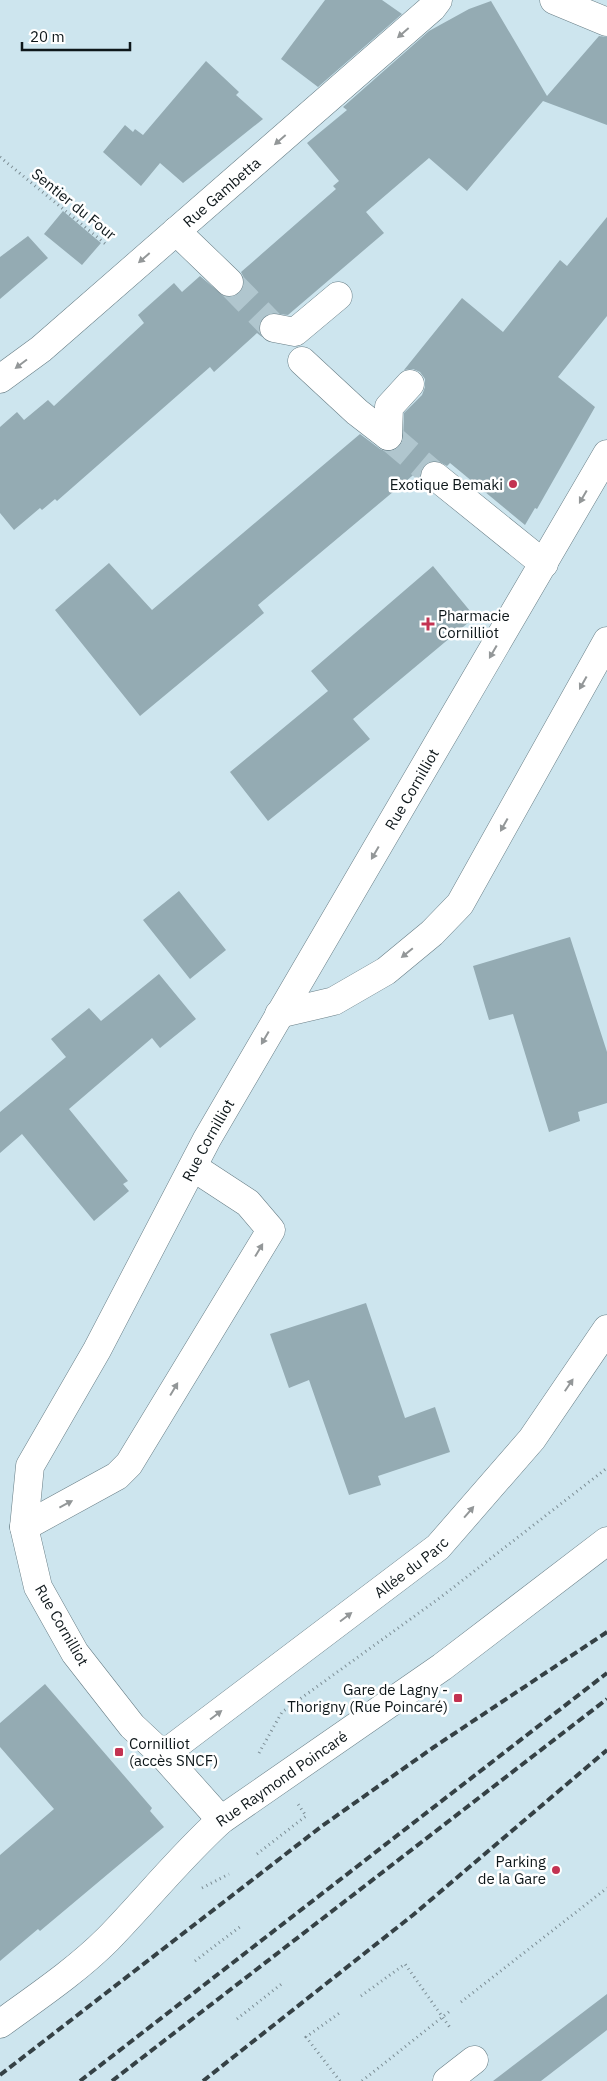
<svg xmlns="http://www.w3.org/2000/svg" width="607" height="2081" viewBox="0 0 607 2081" font-family="'IBM Plex Sans',sans-serif">
  <rect width="100%" height="100%" fill="#cde5ee"/>
  <!-- building -->
  <path fill="#94abb3" d="M325,0H382L402,14L318,87L281,59Z
    M491,1L547,96L599,36L607,37V125L543,101L467,191L429,158L366,212L384,233L288,315L269,313L263,317L259,326L262,337L257,333L214,372L210,367L57,501L55,499L42,510L40,508L14,530L0,513V427L17,412L24,420L48,400L54,406L144,323L138,315L174,283L182,292L200,276L225,297H233L240,293L244,285V278L241,272L336,189L333,186L339,181L307,143L347,110L343,107L429,31L469,9Z
    M206,61L239,92L236,95L263,119L183,183L160,163L141,186L103,152L125,125L133,132L135,129L143,135Z
    M63,211L101,243L82,265L44,234Z
    M607,217V316L558,377L595,407L537,509L535,508L525,525L450,463L447,466L438,461L429,462L423,467L420,474L418,471L258,605L264,613L140,716L55,610L109,563L152,610L360,434L380,449L388,452L396,450L403,439L404,413L422,395L425,387V379L420,372L413,369L404,370L462,298L503,332L560,260L567,266Z
    M28,236L48,258L0,299V257Z
    M433,566L475,617L353,719L370,739L268,821L230,772L328,691L311,671Z
    M179,891L226,950L190,979L143,920Z
    M570,937L607,1052V1103L578,1112L580,1121L549,1132L513,1014L489,1020L473,966Z
    M159,974L196,1019L160,1048L152,1038L69,1109L128,1181L123,1184L129,1191L94,1221L22,1134L0,1153V1112L66,1057L51,1039L89,1008L101,1021Z
    M366,1303L405,1418L435,1407L450,1452L378,1476L381,1485L349,1495L309,1380L289,1388L270,1334Z
    M45,1684L152,1808L150,1811L164,1827L40,1931L38,1929L0,1961V1855L54,1809L0,1747V1723Z
    M607,1994V2030L541,2081H493Z"/>
  <g fill="none" stroke-linecap="round" stroke-linejoin="round">
    <!-- minor-tunnel -->
    <path stroke="#b0c6ce" stroke-width="28" stroke-dasharray="28 14" stroke-linecap="butt" d="M229,282L274,328
      M388,436L435,476"/>
    <!-- minor casing -->
    <g stroke="#687e86" stroke-width="29">
      <g id="minor">
        <path d="M554,0L607,22"/>
        <path d="M176,231L229,282"/>
        <path d="M274,328L295,332L338,296"/>
        <path d="M302,361L357,412L388,436"/>
        <path id="s1" d="M0,379L41,349L432,8L438,0"/>
        <path d="M388,436L389,407L410,384"/>
        <path d="M435,476L544,564"/>
        <path d="M279,1014L334,1001L386,971L432,933L460,904L607,641"/>
        <path d="M24,1527L117,1476L129,1464L271,1230L248,1203L193,1167"/>
        <path id="s2" d="M163,1755L438,1547L532,1439L607,1329"/>
        <path id="s3" d="M221,1820L163,1755L132,1726L75,1653L38,1587L24,1527L30,1466L97,1350L207,1139L607,454"/>
        <path id="s4" d="M0,2024C37,1997 76,1971 108,1939C146,1900 180,1857 221,1820L442,1667L607,1541"/>
        <path d="M447,2081L474,2060"/>
      </g>
    </g>
    <!-- path -->
    <path stroke="#7c8d94" stroke-width="3" stroke-dasharray="1 4" stroke-linecap="butt" d="M0,157L108,246
      M259,1753L282,1712L441,1597L607,1468
      M257,1854L306,1816L298,1804
      M202,1888L229,1874
      M195,1961L241,1926
      M361,1996L405,1964L451,2029
      M461,2002L607,1888
      M237,2019L284,1982
      M340,2081L306,2037L341,2012
      M362,2081L450,2011"/>
    <!-- minor -->
    <use href="#minor" stroke="#fff" stroke-width="28"/>
    <!-- rail -->
    <path stroke="#354145" stroke-width="4" stroke-dasharray="8 4" stroke-linecap="butt" d="M0,2075L322,1826L434,1747L607,1632
      M80,2081L607,1673
      M112,2081L607,1699
      M203,2081L413,1915L607,1750"/>
  </g>
  <!-- one-way arrows -->
  <defs><path id="oneway-solid" d="M-6-.8H1V-3.2L6.5 0L1 3.2V.8H-6Z" transform="scale(1.25)"/></defs>
  <g fill="#939798">
    <use href="#oneway-solid" transform="translate(403 33) rotate(139)"/>
    <use href="#oneway-solid" transform="translate(280 140) rotate(139)"/>
    <use href="#oneway-solid" transform="translate(144 258) rotate(139)"/>
    <use href="#oneway-solid" transform="translate(21 364) rotate(143)"/>
    <use href="#oneway-solid" transform="translate(583 497) rotate(120)"/>
    <use href="#oneway-solid" transform="translate(493 652) rotate(120)"/>
    <use href="#oneway-solid" transform="translate(583 683) rotate(119)"/>
    <use href="#oneway-solid" transform="translate(504 825) rotate(119)"/>
    <use href="#oneway-solid" transform="translate(375 853) rotate(120)"/>
    <use href="#oneway-solid" transform="translate(407 953) rotate(141)"/>
    <use href="#oneway-solid" transform="translate(265 1038) rotate(120)"/>
    <use href="#oneway-solid" transform="translate(259 1250) rotate(-59)"/>
    <use href="#oneway-solid" transform="translate(569 1385) rotate(-56)"/>
    <use href="#oneway-solid" transform="translate(174 1389) rotate(-59)"/>
    <use href="#oneway-solid" transform="translate(66 1504) rotate(-28)"/>
    <use href="#oneway-solid" transform="translate(469 1512) rotate(-49)"/>
    <use href="#oneway-solid" transform="translate(346 1617) rotate(-37)"/>
    <use href="#oneway-solid" transform="translate(216 1715) rotate(-37)"/>
  </g>
  <!-- markers -->
  <g fill="#c33352" stroke="#fff" stroke-width="2">
    <circle cx="513" cy="484" r="5"/>
    <path d="M425.5 616.5h5v5h5v5h-5v5h-5v-5h-5v-5h5z"/>
    <rect x="453" y="1693" width="10" height="10" rx="2.5"/>
    <rect x="114" y="1747" width="10" height="10" rx="2.5"/>
    <circle cx="556" cy="1870" r="5"/>
  </g>
  <g text-anchor="middle" dominant-baseline="central" stroke-width="5" stroke-linejoin="round" paint-order="stroke">
    <!-- street labels -->
    <g font-size="15" fill="#0e171a" stroke="#fff">
      <text stroke="none"><textPath href="#s1" startOffset="290">Rue Gambetta</textPath></text>
      <text transform="translate(74 204) rotate(39)">Sentier du Four</text>
      <text stroke="none"><textPath href="#s3" startOffset="1198">Rue Cornilliot</textPath></text>
      <text stroke="none"><textPath href="#s3" startOffset="792">Rue Cornilliot</textPath></text>
      <text stroke="none"><textPath href="#s2" startOffset="311">Allée du Parc</textPath></text>
      <text transform="translate(62 1625) rotate(60)">Rue Cornilliot</text>
      <text stroke="none"><textPath href="#s4" startOffset="375">Rue Raymond Poincaré</textPath></text>
    </g>
    <!-- poi labels -->
    <g font-size="15" fill="#0e171a" stroke="#fff" text-anchor="end">
      <text x="503" y="484">Exotique Bemaki</text>
      <text x="438" y="615" text-anchor="start">Pharmacie<tspan x="438" dy="17">Cornilliot</tspan></text>
      <text x="448" y="1689">Gare de Lagny -<tspan x="448" dy="17">Thorigny (Rue Poincaré)</tspan></text>
      <text x="129" y="1743" text-anchor="start">Cornilliot<tspan x="129" dy="17">(accès SNCF)</tspan></text>
      <text x="546" y="1861">Parking<tspan x="546" dy="17">de la Gare</tspan></text>
    </g>
  </g>
  <!-- scale -->
  <path d="M22 42v8h108v-8" fill="none" stroke="#0e171a" stroke-width="2.5"/>
  <text x="30" y="42" font-size="15" fill="#0e171a" stroke="#ffffff" stroke-width="4" paint-order="stroke">20 m</text>
</svg>
